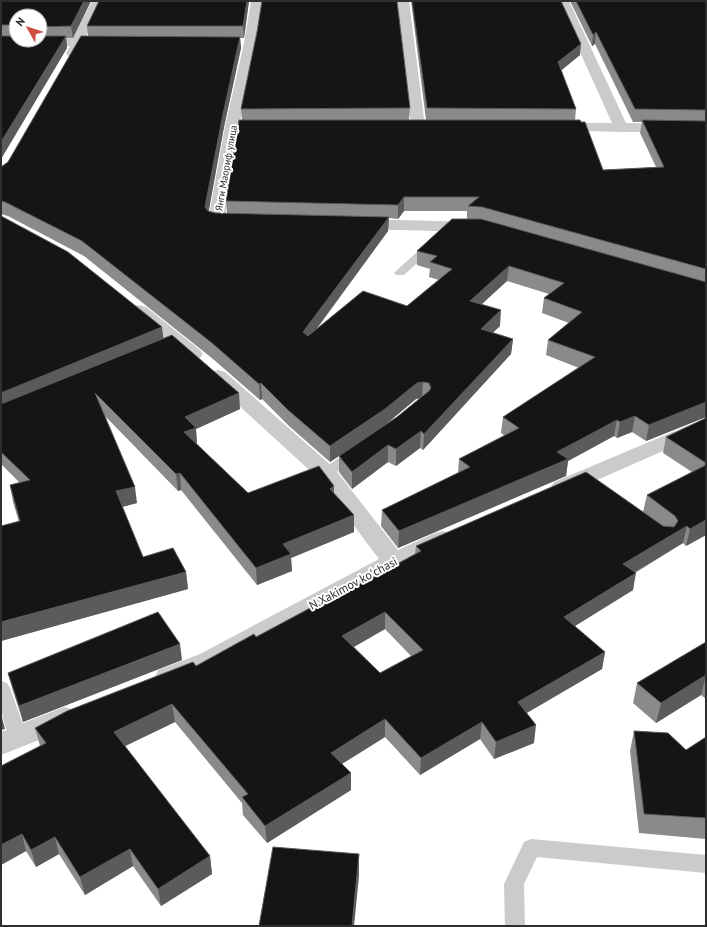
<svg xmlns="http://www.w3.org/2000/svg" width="707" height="927" viewBox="0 0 707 927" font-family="'PT Sans',sans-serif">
  <rect width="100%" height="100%" fill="#fff"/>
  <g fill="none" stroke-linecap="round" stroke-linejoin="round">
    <!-- lane -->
    <path fill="#cbcbcb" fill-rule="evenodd" d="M431,242L435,243L436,245L435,247L404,275H396L394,273L396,271L427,243Z
      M354,450L359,451L361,454L359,457L331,476L326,477L321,476L319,473L321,470L349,451Z
      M1,681L7,683L10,688L27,736L24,741L18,743L12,741C0,720 1,705 1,681Z
      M531,839L706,855V873L537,857L524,884L525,926H505L504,884L524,842Z"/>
    <!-- street -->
    <path fill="#cbcbcb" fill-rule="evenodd" d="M92,1H104L85,38L111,39L113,42L111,45L82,46L76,56H68L66,53L70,46H1V38H16V40L73,38Z
      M251,1H263L256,43L239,127L225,216L245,219L247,222L245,225C234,228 221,227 210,224L208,221L225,127L244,43Z
      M397,1H409L425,126L423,129L418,130L413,129L411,126Z
      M557,1H569L626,123L706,124V132H621L552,130L550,127L552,124L557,123H612Z
      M359,219L475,222L481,224L483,227L481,230L475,232L359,229L353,227L351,224L353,221Z
      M139,305L146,307L200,350L203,354L200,358L193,360L186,358L132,315L130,311L132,307Z
      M218,370L225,372L334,468L398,550L435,533L443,531L451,533L455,539L451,545L403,567L218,668L168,687L158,684L155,677L158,670L200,654L379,559L318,478L211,380L208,376L211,372Z
      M706,418V432L570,492L562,494L554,492L551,487L554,482Z
      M64,707L74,710L78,718L74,726L1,755V732Z"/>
  </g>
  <!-- wall -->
  <path fill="#8a8a8a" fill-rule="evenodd" d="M1,1H91L73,38H66L67,48L1,159ZM16,16H40V40H16Z
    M249,1L244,38H240L241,48L224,127L208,211L215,213L227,214L226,201L242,120L241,109L410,108L409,120H426L411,1H561L580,55L561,70L576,109L575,120L603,170L656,167L640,133L642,122H633L595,44L592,46L570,1H706V417L646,441L632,432L617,438L614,436L568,461L566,476L398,548L381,526L382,510L458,473L459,459L505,436L501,433L503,417L579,368L546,355L548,340L569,323L542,313L544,298L549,294L507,281L481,304L500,326L492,333L513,339L511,354L423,450L420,448L396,466L388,462L352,489L339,472V456L330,462L289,426L262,399L260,400L213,359L84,256L8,216L1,214V167L8,162L88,36L87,26ZM404,211H467V219L417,251V265L430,269L429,277L439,280L407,306L316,330L388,231L389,218L398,219ZM421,398L397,417L349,449L385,425L416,399Z
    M1,216L164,338L240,409L196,429L197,444L248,493L334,494L354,532L291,558L292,571L257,585L181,490L178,491L105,416L137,503L122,507L143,557L186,572L188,589L1,641V526L19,522L13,502L10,485L20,483L1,464Z
    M706,418V535L686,546L683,543L635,573L633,590L575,626L605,652L602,669L527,713L534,743L494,759L480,739L420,775L385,737L342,764L351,790L267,843L243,815L242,803L175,722L125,746L210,856L212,874L161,906L133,866L85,895L59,854L36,867L26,851L1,865V766L40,746L35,728L196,666L314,609L415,554L416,546L656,522L643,512L647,495L692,472L663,453L666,437ZM385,629L411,656L380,673L354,647Z
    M706,642V699L701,695L656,723L633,703L637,683Z
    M182,660L23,722L12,688L8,673Z
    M634,731L686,750L706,737V839L639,833L630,751Z"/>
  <!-- shaded-wall -->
  <path fill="#5b5b5b" d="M84,1H91L73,38L71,26Z
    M247,1H249L244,38L243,26Z
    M596,32L595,44L592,46L593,35Z
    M66,36L67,48L1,159V142Z
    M240,37L241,48L224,127L207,221L205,207L223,114Z
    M581,44L580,55L557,74L558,62Z
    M404,197V211L398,219V205Z
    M389,217L388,231L303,347V332Z
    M509,266L507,281L469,316L470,301Z
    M501,310L500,326L480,345L481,329Z
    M162,327L164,343L1,410V393Z
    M513,339L511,354L423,450L424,434Z
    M423,382L422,398L416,399L385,425L330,462V446L417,383Z
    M261,383L262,399L260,400L259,384Z
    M239,393L240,409L196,429L197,444L184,432L185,417Z
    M706,402V417L646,441L649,425Z
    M635,416L632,432L617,438L620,422Z
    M617,420L614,436L568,461L566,476L398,548L399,531Z
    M421,431L420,448L396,466V449Z
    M388,445V462L352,489V472Z
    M180,473L181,490L178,491L176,474Z
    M334,486V502L330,489Z
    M135,487L137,503L118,508L116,491Z
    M354,515V532L291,558L292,571L257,585L256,568L283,544Z
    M706,520V535L686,546L690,529Z
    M687,526L683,543L620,581L623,564Z
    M186,572L188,589L1,641V622Z
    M636,573L633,590L562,634L564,617Z
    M385,612V629L343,653L342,636Z
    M180,644L182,660L23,722L19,706Z
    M605,652L602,669L516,719L518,702Z
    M706,675L701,695L656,723L661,703Z
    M172,704L175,722L117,750L114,732Z
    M1,714L5,729L1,730Z
    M385,719V737L332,770L331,753Z
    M482,722L480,739L420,775L421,758Z
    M536,725L534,743L494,759L496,742Z
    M351,773V790L267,843L265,826Z
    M22,834L26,851L1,865V845Z
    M55,837L59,854L36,867L31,850Z
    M130,849L133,866L85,895L80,877Z
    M359,854V876L354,926H352Z
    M210,856L212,874L161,906L158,889Z"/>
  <!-- building -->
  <path fill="#151515" stroke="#5b5b5b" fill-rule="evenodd" d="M1,1H84L71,26L40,27V16H16V27L14,25H1Z
    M99,1H247L243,26H87Z
    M262,1H397L410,108L241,109L257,32Z
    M412,1H561L581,44L558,62L576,109L427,108Z
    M576,1H706V110L635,109L596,32L593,35Z
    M1,36H16V40H40V36H66L1,142Z
    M81,36L240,37L223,114L205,207L208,211L215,213L389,217L303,332L308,336L363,291L407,306L452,269L430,262L437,256L417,251L452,219H481L706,282V402L649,425L635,416L620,422L617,420L557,452L568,459L399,531L382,510L470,467L459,459L519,428L503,417L595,357L548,340L582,312L544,298L564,283L509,266L470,301L501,310L481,329L513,339L424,434L421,431L396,449L388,445L352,472L339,456L397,417L429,391L431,388L429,383L423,382L417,383L385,409L330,446L288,410L261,383L259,384L212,343L82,241L5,202L1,201V167L8,162Z
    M239,120H580L581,122H585L603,170L664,167L642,120L706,121V269L482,207L468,206L479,197H404L398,205L226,201Z
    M1,216L68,252L162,327L1,393Z
    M172,335L239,393L185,417L196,428L184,432L248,493L319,466L334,486L330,489L354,515L283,544L291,554L256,568L180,473L176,474L95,393L135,487L116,491L143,557L173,548L186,572L1,622V526L20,521L10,485L30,480L1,452V404Z
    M706,418V463L666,437Z
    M706,465V520L690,529L687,526L623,564L636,573L564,617L605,652L518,702L536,725L496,742L482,722L421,758L385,719L331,753L351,773L265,826L242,797L248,794L172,704L114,732L210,856L158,889L130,849L80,877L55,837L31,850L22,834L1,845V766L46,743L35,728L67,711L193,662L196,666L254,634L256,637L312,607L314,609L421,551L416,546L586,472L663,526L674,527L678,521L675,516L647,495ZM385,612L423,650L380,673L342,636Z
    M158,612L180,644L19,706L8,673Z
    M706,642V675L661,703L637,683Z
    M634,731L668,733L686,750L706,737V818L644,814Z
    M273,847L359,854L352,926H259Z"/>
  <g text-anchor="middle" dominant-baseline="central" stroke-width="4" stroke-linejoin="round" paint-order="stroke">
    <!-- far-street labels -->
    <g font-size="10" fill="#2e2e2e" stroke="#fff">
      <text transform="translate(226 168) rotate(-80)">Янги Маориф улица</text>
    </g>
    <!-- street labels -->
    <g font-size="12" fill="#2e2e2e" stroke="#fff">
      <text transform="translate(353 583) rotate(-28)">N.Xakimov koʻchasi</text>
    </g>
  </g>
  <!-- border -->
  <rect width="707" height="927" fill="none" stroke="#2e2e2e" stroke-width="4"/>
  <!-- north arrow -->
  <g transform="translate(28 28) rotate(309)"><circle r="19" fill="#ffffff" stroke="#ababab"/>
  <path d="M0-3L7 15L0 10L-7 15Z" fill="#cf4f45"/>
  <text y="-6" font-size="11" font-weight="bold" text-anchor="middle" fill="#2e2e2e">N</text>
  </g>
</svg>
